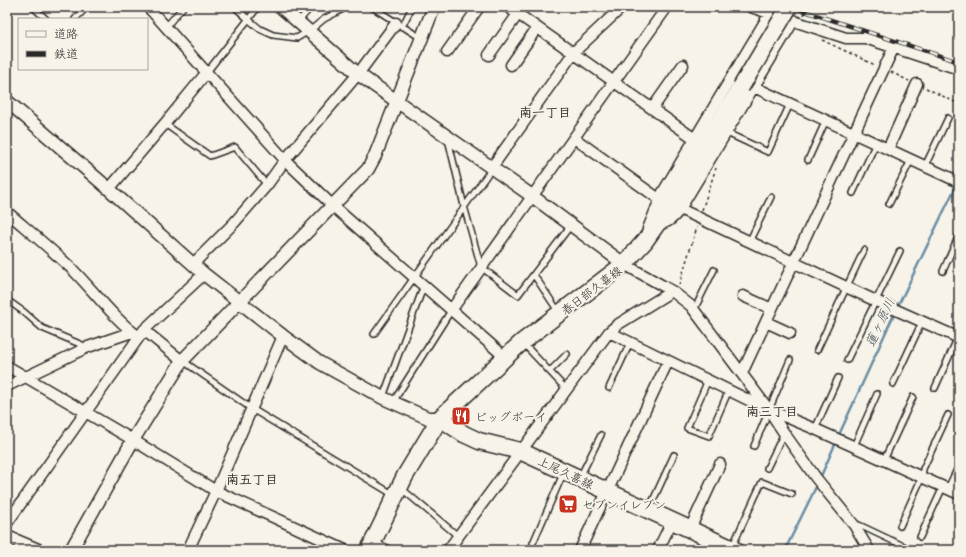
<svg xmlns="http://www.w3.org/2000/svg" width="966" height="557" viewBox="0 0 966 557" font-family="'Playpen Sans','Klee One',sans-serif">
  <rect width="100%" height="100%" fill="#f7f3e8"/>
  <filter id="ink" filterUnits="userSpaceOnUse"><feTurbulence type="fractalNoise" baseFrequency=".025" numOctaves="2"/><feDisplacementMap in="SourceGraphic" scale="8" xChannelSelector="R" yChannelSelector="G"/><feConvolveMatrix kernelMatrix="1 2 1 2 8 2 1 2 1" color-interpolation-filters="sRGB"/></filter>
  <g filter="url(#ink)">
    <g fill="none" stroke-linecap="round" stroke-linejoin="round">
      <!-- stream -->
      <path stroke="#6b8da4" stroke-width="2.5" d="M897,308L957,184
        M838,437L895,312
        M821,476L836,442
        M785,550L816,487"/>
      <!-- service casing -->
      <g stroke="#2b2b2b" stroke-width="8">
        <path id="service" d="M33,7L46,19
          M235,7L248,19L260,29L273,35L297,38L312,29L324,19L347,7
          M372,7L421,38
          M75,19L87,7
          M298,22L311,7
          M402,27L412,7
          M165,28L183,7
          M207,72L258,7
          M165,124L210,156L235,147L267,185
          M727,133L768,152L790,104
          M448,139L464,206L481,267L518,295L571,225
          M808,160L826,120
          M925,166L948,118
          M853,193L876,143
          M889,204L911,160
          M749,242L771,197
          M943,271L959,235
          M534,275L558,311
          M7,300L24,312L42,328L87,347
          M694,310L714,270
          M374,334L492,168
          M955,336L959,326
          M523,343L566,389
          M817,350L864,250
          M847,360L900,251
          M183,361L252,409L394,495
          M550,371L567,354
          M708,380L687,428L709,436L729,390
          M893,384L922,322
          M609,388L630,343
          M935,388L958,337
          M383,397L424,285
          M393,402L452,309
          M815,429L838,378
          M754,446L790,360
          M854,446L877,394
          M884,460L913,397
          M767,468L784,433
          M580,477L601,435
          M402,489L458,536
          M650,507L674,455
          M859,525L912,550
          M900,526L922,477L923,469L948,415
          M920,537L943,487
          M533,543L563,474
          M732,547L762,482L792,494"/>
      </g>
      <!-- minor casing -->
      <g stroke="#2b2b2b" stroke-width="13">
        <path id="minor" d="M148,7L285,160L333,206L505,357
          M508,7L695,139
          M751,7L846,38H865L959,69
          M447,52L479,7
          M489,55L518,14
          M511,65L537,28
          M754,87L959,182
          M652,109L683,65
          M574,138L659,199
          M888,149L917,84
          M492,167L574,52L622,7
          M109,189L167,121L207,72
          M680,209L876,301L959,338
          M7,212C29,231 51,249 72,269C94,291 113,318 139,337
          M657,224C668,224 674,217 680,209L794,20
          M648,229L663,192L770,13
          M193,264L234,223L267,185L285,160L358,74L396,23
          M624,264L672,291L691,306L769,410L784,433L816,478L854,525L869,550
          M743,296L772,309
          M452,309L667,7
          M766,322L790,333
          M144,330L182,361
          M609,332L769,410L815,429L959,494
          M7,366L133,440L216,491L345,550
          M742,373L894,47
          M7,386L88,347L132,332
          M950,490L959,471
          M7,523L144,330L204,274
          M690,529L720,464
          M372,544L386,550
          M188,550L216,491L283,336
          M448,550L609,332L617,325L672,291
          M580,550L668,361
          M658,550L672,521"/>
      </g>
      <!-- tertiary casing -->
      <g stroke="#2b2b2b" stroke-width="15">
        <path id="tertiary" d="M281,7L358,74L532,196L624,264
          M7,101L109,189L204,274L283,336L320,363L383,398L428,418H440
          M7,537L38,550
          M71,550L133,440L182,361L368,169L375,156L434,7"/>
      </g>
      <!-- primary casing -->
      <g stroke="#2b2b2b" stroke-width="19">
        <path id="primary" d="M440,418L464,434L479,441L520,451L735,550
          M369,550L405,476L440,418L522,342L624,264L645,241L657,224L741,87"/>
      </g>
      <!-- path -->
      <path stroke="#2b2b2b" stroke-width="1.5" stroke-dasharray="3 3" stroke-linecap="butt" d="M804,15L808,7
        M822,40L875,65
        M891,72L909,81
        M926,88L959,104
        M702,210L716,168
        M679,285L697,227"/>
      <!-- service -->
      <use href="#service" stroke="#f7f3e8" stroke-width="5"/>
      <!-- minor -->
      <use href="#minor" stroke="#f7f3e8" stroke-width="10"/>
      <!-- tertiary -->
      <use href="#tertiary" stroke="#f7f3e8" stroke-width="12"/>
      <!-- primary -->
      <use href="#primary" stroke="#f7f3e8" stroke-width="16"/>
      <!-- rail casing -->
      <g stroke="#2b2b2b" stroke-width="4">
        <path id="rail" d="M792,7L959,62
          M915,7L959,9"/>
      </g>
      <!-- rail -->
      <use href="#rail" stroke="#f7f3e8" stroke-width="2.5" stroke-dasharray="8" stroke-linecap="butt"/>
      <!-- primary-bridge casing -->
      <g stroke="#2b2b2b" stroke-width="19" stroke-linecap="butt">
        <path id="primary-bridge" d="M741,87L789,7"/>
      </g>
      <!-- primary-bridge -->
      <use href="#primary-bridge" stroke="#f7f3e8" stroke-width="16"/>
    </g>
  </g>
  <!-- icons -->
  <defs>
    <g id="restaurant-square" transform="scale(1)"><rect x="-9" y="-9" width="18" height="18" rx="4" fill="#c8321e" stroke="#f7f3e8"/><path d="M-5-6h1v4h1v-4h1v4h1v-4h1v5L-1.5 .5V6h-2V.5L-5-1ZM5-6V6H3V1.5H1.5Q1.5-4 5-6Z" fill="#fff"/></g>
    <g id="supermarket-square" transform="scale(1)"><rect x="-9" y="-9" width="18" height="18" rx="4" fill="#c8321e" stroke="#f7f3e8"/><path d="M-6-5.5h2.5l.6 2H6L4.5 2H-2.5L-4.4-4H-6ZM-1.5 3.2a1.3 1.3 0 1 0 .1 0ZM3 3.2a1.3 1.3 0 1 0 .1 0Z" fill="#fff"/></g>
  </defs>
  <g fill-rule="evenodd">
    <use href="#restaurant-square" x="461" y="416"/>
    <use href="#supermarket-square" x="568" y="504"/>
  </g>
  <g text-anchor="middle" dominant-baseline="central" stroke-width="4" stroke-linejoin="round" paint-order="stroke">
    <!-- street labels -->
    <g font-size="12" fill="#2b2b2b" stroke="#f7f3e8">
      <text transform="translate(591 290) rotate(-37)">春日部久喜線</text>
      <text transform="translate(566 472) rotate(25)">上尾久喜線</text>
    </g>
    <!-- poi labels -->
    <g font-size="12" fill="#2b2b2b" stroke="#f7f3e8" text-anchor="start">
      <text x="475" y="416">ビッグボーイ</text>
      <text x="582" y="504">セブンイレブン</text>
    </g>
    <!-- neighbourhood labels -->
    <g font-size="13" font-weight="bold" fill="#2b2b2b" stroke="#f7f3e8">
      <text x="545" y="111">南一丁目</text>
      <text x="772" y="410">南三丁目</text>
      <text x="252" y="478">南五丁目</text>
    </g>
    <!-- water labels -->
    <g font-size="13" font-style="italic" fill="#46545e" stroke="#f7f3e8">
      <text transform="translate(879 322) rotate(-65)">蓮ヶ原川</text>
    </g>
  </g>
  <!-- margin -->
  <rect width="966" height="557" fill="none" stroke="#f7f3e8" stroke-width="24"/>
  <rect x="12" y="12" width="942" height="533" fill="none" stroke="#2b2b2b" stroke-width="1.5" filter="url(#ink)"/>
  <!-- legend -->
  <rect x="18" y="18" width="130" height="52" fill="#f7f3e8" stroke="#a5a39c"/>
  <rect x="26" y="31" width="20" height="6" fill="#f7f3e8" stroke="#a5a39c"/>
  <text x="54" y="38" font-size="12" fill="#2b2b2b">道路</text>
  <rect x="26" y="51" width="20" height="6" fill="#2b2b2b" stroke="#a5a39c"/>
  <text x="54" y="58" font-size="12" fill="#2b2b2b">鉄道</text>
</svg>
